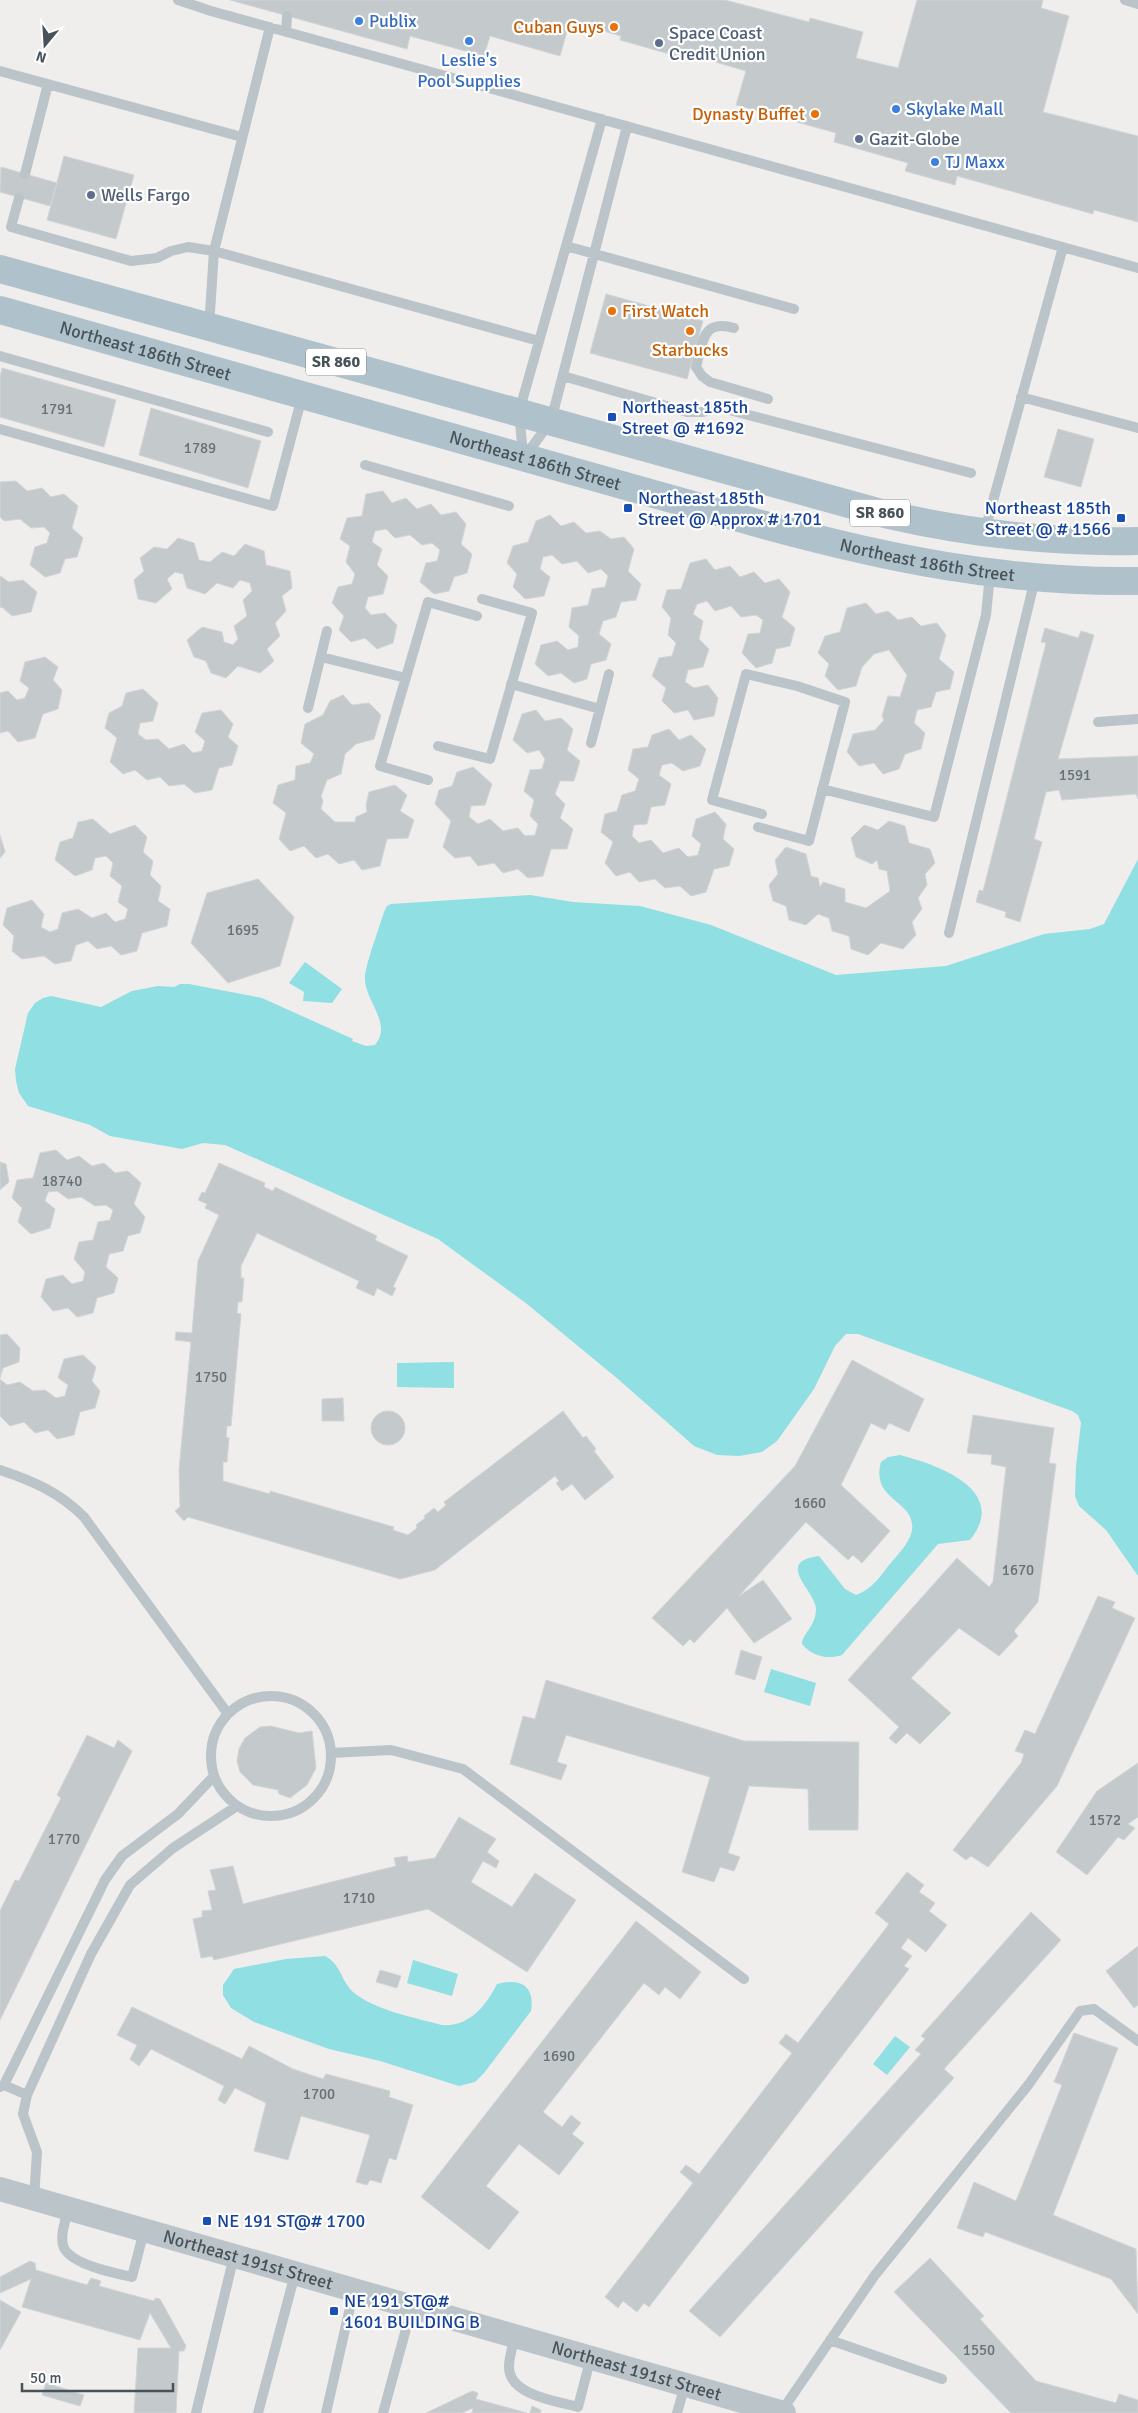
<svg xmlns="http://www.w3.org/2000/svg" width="1138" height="2413" viewBox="0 0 1138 2413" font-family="Signika,sans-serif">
  <rect width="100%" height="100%" fill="#f0eded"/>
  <!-- water -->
  <path fill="#8fdfe3" d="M1138,859V1576L1106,1530L1079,1506L1075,1496L1076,1466L1081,1423L1078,1415L1072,1411L858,1334H846L835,1346L814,1389L777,1441L762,1452L739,1456L717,1455L694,1446L618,1379L527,1304L438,1239L225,1145L203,1143L182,1149L110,1136L90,1125L28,1106L19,1093L16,1081L15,1069L28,1013L35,1003L43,998L51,996L101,1007L132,991L158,986L174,987L180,984H189L262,998L353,1039L352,1041L366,1046L375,1045C393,1024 365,1001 365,979C364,968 380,926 384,912L387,906L391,904L530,895L573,902L640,906L711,925L836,975L946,966L1044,934L1090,929L1104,924Z
    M305,962L342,989L332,1003L303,1001L304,992L289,983Z
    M454,1362V1388L397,1387V1363Z
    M900,1455C938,1465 1010,1490 970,1540L938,1544L842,1655C827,1660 812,1656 802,1644C802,1634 816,1626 816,1609C816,1591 773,1562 819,1556L845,1589L856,1595C871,1590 879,1578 889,1565C897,1555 910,1543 912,1530C916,1500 870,1501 881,1462L888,1457Z
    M771,1669L816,1683L810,1706L764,1692Z
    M325,1956C341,1964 341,1981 353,1992C374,2010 416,2018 442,2025C469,2027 486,2006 497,1984C520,1978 535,1985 531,2011L484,2073L475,2082L459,2086L380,2061L329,2049L254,2022L231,2008L223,1995V1985L234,1969L286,1959Z
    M413,1960L458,1974L452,1996L407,1983Z
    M895,2036L910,2047L887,2075L873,2064Z"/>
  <!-- building -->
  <path fill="#c4c9cc" stroke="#d1d4d8" d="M230,0H725L809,22L810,18L863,32L856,58L898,68L917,0H1043L1041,8L1069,16L1043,112L1138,136V222L1094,210L1093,214L957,176L955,185L905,171L908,163L834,142L836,133L736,105L746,71L695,56L694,61L620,40L621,36L570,21L560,56L490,36L484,56L410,36L407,49Z
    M64,156L134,175L116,239L47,220Z
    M1,167L57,183L50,206L0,192Z
    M606,294L703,321L687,379L590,353Z
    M2,368L116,400L104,447L0,417V377Z
    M151,408L261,441L248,488L139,455Z
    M1058,429L1094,439L1081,487L1044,477Z
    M16,481L27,491L42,488L51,497L64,494L78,506L72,528L83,538L77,557L65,559L60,573L45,577L30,565L35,547L47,543L50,533L44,527L31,528L20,519L4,521L0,517V482Z
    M383,491L392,503L406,498L417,509L431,504L441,515L456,512L466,524L461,544L472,554L467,573L454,577L449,591L434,594L420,582L426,563L437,561L440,550L432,543L422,545L410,535L395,538L386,529L375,531L372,542L382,549L377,565L388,576L383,594L368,597L365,608L371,615L385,613L397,625L393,643L377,649L365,638L351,642L339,630L344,616L332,603L338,587L352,584L355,574L346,562L350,546L340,539L347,518L362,516L366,494Z
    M550,515L561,526L574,522L586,533L600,531L611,539L624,537L634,549L628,571L641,584L636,600L621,602L616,617L603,621L599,634L611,644L606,660L591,664L587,679L574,683L561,673L548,676L535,664L541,645L557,641L568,650L578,647L579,636L569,627L572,608L588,605L592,589L605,587L608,576L601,569L588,573L577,561L562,564L552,555L543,557L540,569L550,577L544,596L525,599L513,587L517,574L507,563L513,546L528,542L536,521Z
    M178,538L194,543L199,560L210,562L222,552L234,556L245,544L264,551L266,565L290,571L292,588L282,596L286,611L275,623L280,636L267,649L274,661L260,673L238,666L226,678L211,673L206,661L194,657L187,640L202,627L222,632L224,642L233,645L238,639L234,626L247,616L243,600L252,591L250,583L240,580L233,588L217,583L205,594L187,588L183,574L175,572L167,579L172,589L156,603L138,599L134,580L144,571L140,558L154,547L167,549Z
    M706,559L715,570L730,566L740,577L754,572L765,583L779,579L790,592L782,617L795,628L790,646L776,649L772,663L756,668L742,653L748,634L760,633L763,620L756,615L741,617L731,606L715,611L707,601L697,604L693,614L703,621L699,639L709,649L703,667L688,670L685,682L694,688L708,685L718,698L714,716L694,720L688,710L674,713L662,701L666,688L652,676L659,658L672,656L676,643L668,635L671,618L662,607L667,590L681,589L690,563Z
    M0,576L9,582L23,580L37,592L31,612L12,616L2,607L0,608Z
    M866,603L876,614L888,611L898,620L912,617L921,626L937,623L946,635L939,659L954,672L950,689L936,692L931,707L917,710L914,723L925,733L921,749L905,754L899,769L883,774L874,763L859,766L847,752L853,734L875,730L884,720L882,716L888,696L900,697L907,675L889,650L874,654L862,667L856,686L838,690L825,676L829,664L818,653L825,636L840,632L847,608Z
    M1045,628L1078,638L1081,631L1094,635L1058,759L1138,756V799L1136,794L1062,800L1059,790L1046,792L1034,839L1042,842L1020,922L1005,917L1006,912L976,902L979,890L983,891L1046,643L1041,642Z
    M45,657L58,667L53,680L62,690L58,709L43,714L35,738L18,742L8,731L0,733V693L8,691L17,700L25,698L29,688L20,681L25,662Z
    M143,689L158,703L153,721L140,723L138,734L146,740L158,739L169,749L184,744L193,753L202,751L205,741L195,732L202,713L221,710L233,724L228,737L238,746L232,765L219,768L212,790L195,793L184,784L169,786L160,777L147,780L135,770L123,774L110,762L117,738L105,728L109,713L122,706L126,693Z
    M343,695L352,705L369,703L381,715L374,739L356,744L345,754L341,774L327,780L321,796L323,801L321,809L335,822H355L356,817L367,812L366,805L369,792L395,785L407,795L400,811L414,820L408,838L387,839L380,866L362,870L354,860L339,864L328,854L316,858L304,846L290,851L279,839L286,813L273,803L278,785L295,780L296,766L310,763L314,754L301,743L305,724L323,715L330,701Z
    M536,710L545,721L561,718L573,729L567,750L580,761L574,781H560L555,794L565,804L560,818L573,829L567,849H551L543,876L528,878L518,869L503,873L494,863L478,866L470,856L455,858L443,847L451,821L435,804L439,790L452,786L457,772L473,767L492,784L485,805L471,806L469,817L478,824L490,819L503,831L518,828L525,836L535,835L538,824L530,816L534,800L524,791L530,770L542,769L545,759L539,750L527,753L513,740L522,714Z
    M669,729L679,740L691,735L706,749L700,766L683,771L672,763L662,765L659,775L671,784L665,805L651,807L647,824L634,825L632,836L639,843L651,840L663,853L679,848L688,857L698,855L701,844L692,836L696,819L715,812L726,824L723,839L734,849L729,866L714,869L706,892L691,896L680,886L665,888L655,879L639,882L630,872L616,876L605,863L613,842L601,832L605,814L617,811L622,795L635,791L639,779L628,770L633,749L648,747L652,735Z
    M93,819L110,834L135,825L147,837L143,852L153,861L150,875L161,886L158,901L170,909L167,926L142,933L137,951L121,955L111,946L97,949L88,941L76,945L71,961L55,964L44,956L22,959L12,951L14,936L3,925L7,908L32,900L44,914L41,927L50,932L58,929L62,913L78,909L92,918L106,913L115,922L125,919L128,909L118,902L122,886L110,876L113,863L106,856L95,858L92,870L75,876L55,860L60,842L73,838L78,822Z
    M889,821L905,826L909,843L930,849L935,863L925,874L927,885L918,898L922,909L912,922L916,935L903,949L881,943L868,955L851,949L849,936L832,931L829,918L818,914L806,925L789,920L786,906L773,901L769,885L778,874L775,860L786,847L806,854L811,876L818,878L820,887L823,882L845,889V902L866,908L890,891L887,871L879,869L877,860L872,864L856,857L851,838L864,825L878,830Z
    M0,835L5,852L0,858Z
    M258,879L294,917L280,966L228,983L191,943L207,893Z
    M56,1150L67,1160L79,1156L92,1166L104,1163L115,1173L128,1171L141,1183L134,1204L145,1217L140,1233L128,1236L123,1251L109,1254L106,1267L118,1278L114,1293L97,1298L93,1313L77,1317L68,1308L53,1311L41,1297L46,1279L63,1275L72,1284L83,1281L85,1272L74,1259L79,1242L93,1240L98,1222L110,1220L113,1210L106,1205L95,1206L81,1197L68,1199L57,1191L48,1192L45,1201L55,1209L50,1228L31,1234L18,1222L22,1208L12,1198L17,1180L33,1178L40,1153Z
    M0,1162L6,1164L9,1182L0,1190Z
    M219,1163L265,1183L264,1187L273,1191L275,1187L377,1236L375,1240L408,1256L393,1287L396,1288L392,1296L377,1288L374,1296L356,1288L359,1281L257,1233L241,1266V1278H244L242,1302H238L237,1313L241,1314L231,1426H227L226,1437L229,1438L227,1462H223V1481L270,1494V1491L394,1527L393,1530L408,1535L417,1528L416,1525L425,1518L424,1516L434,1508L438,1512L446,1505L444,1502L563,1411L583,1438L586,1436L596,1449L594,1451L614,1477L585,1500L572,1484L562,1491L556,1483L559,1481L555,1476L435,1570L400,1579L188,1517L184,1521L175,1511L180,1507L179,1470L191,1342L175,1340L176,1332L192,1333L198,1261L219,1215L205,1208L207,1204L198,1200L202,1192L205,1193Z
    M7,1334L20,1348L19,1362L3,1368L0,1378V1335Z
    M83,1355L96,1367L92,1381L100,1391L95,1408L80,1412L74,1435L57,1439L48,1430L35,1433L24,1422L10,1426L0,1416V1379L7,1385L20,1382L33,1391L45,1390L56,1398L65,1396L68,1385L58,1378L64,1359Z
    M852,1360L924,1399L909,1432L889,1423L885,1430L871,1423L841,1485L890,1531L862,1563L853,1555L848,1560L806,1522L739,1596L763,1580L792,1619L754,1643L727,1608L694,1643L690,1639L683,1646L652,1618L795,1466Z
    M343,1398L344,1421H322V1399Z
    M371 1428a17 17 0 1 1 34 0a17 17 0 1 1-34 0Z
    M973,1415L1054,1428L1049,1463L1056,1464L1038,1602L1014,1631L1018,1636L999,1656L959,1628L911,1678L951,1713L920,1744L907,1733L896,1744L889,1738L899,1727L848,1680L957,1558L989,1587L993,1582L1006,1467L991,1464L992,1455L967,1453Z
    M1098,1596L1115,1602L1112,1608L1135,1618L1057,1786L988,1867L971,1856L966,1860L953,1850L1021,1763L1024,1754L1015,1751L1025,1730L1035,1734Z
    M741,1650L762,1657L755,1680L735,1674Z
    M546,1680L744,1741L859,1742L858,1830H809L808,1789L749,1786L728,1853L740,1857L734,1871L720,1867L714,1882L682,1872L710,1777L566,1735L557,1762L567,1765L561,1780L510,1764L523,1716L535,1719Z
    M271,1726L299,1733L312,1731L316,1768L307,1785L290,1798L279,1794L278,1790L253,1785L240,1772L237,1761L239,1749L245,1738L260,1727Z
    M87,1735L114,1748L118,1740L132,1751L0,2020V1911L15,1880L19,1881L61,1798L57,1795Z
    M1138,1763V1817L1128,1824L1135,1828L1124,1840L1118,1837L1087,1875L1056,1852L1097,1791Z
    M459,1817L496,1839L487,1852L499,1861L496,1868L483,1861L471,1882L512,1907L535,1873L576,1900L527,1972L428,1909L214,1960L212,1956L201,1958L193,1919L202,1917V1911L212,1910L208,1891L216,1890L210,1870L233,1866L243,1904L396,1866L394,1858L407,1856L408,1862L435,1858Z
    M907,1872L924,1885L919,1892L935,1903L929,1911L947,1925L926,1952L908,1938L901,1948L912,1956L904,1966L909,1969L649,2307L644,2303L637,2312L623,2301L618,2308L605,2297L693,2183L680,2172L686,2165L699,2174L792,2053L779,2043L786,2034L798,2043L889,1924L875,1913Z
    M1031,1912L1061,1940L944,2069L954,2078L720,2337L689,2311L921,2054L915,2050L925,2039L921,2036Z
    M636,1921L701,1972L680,1999L665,1987L659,1995L644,1983L543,2112L562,2127L571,2115L581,2123L572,2134L584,2143L559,2175L519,2144L486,2186L519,2212L489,2250L421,2197Z
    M1138,1946V2005L1134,2008L1106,1971Z
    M380,1970L401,1976L397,1988L376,1982Z
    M132,2007L242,2059L249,2046L293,2069L323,2079L326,2074L390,2091L389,2097L413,2105L396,2160L389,2158L381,2183L370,2180L367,2185L356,2182L370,2135L301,2116L288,2160L254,2151L266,2103L235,2088L225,2104L218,2100L224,2086L151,2049L139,2066L130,2059L137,2045L117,2035Z
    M1074,2033L1118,2048L1053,2215L1136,2249L1138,2314L1111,2279L985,2232L983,2237L957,2228L974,2182L1016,2201L1062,2085L1054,2082Z
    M930,2258L984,2316L980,2319L1036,2381L1116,2403L1119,2394L1138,2400V2413H1011L894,2292Z
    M30,2261L35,2263L36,2270L87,2285L91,2278L101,2281L99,2286L154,2301L155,2298L160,2299L186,2346L184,2351H179L176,2413H134L138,2348H171L150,2313L140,2340L22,2307L31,2279L0,2293V2277Z
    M0,2300L21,2312L0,2350Z
    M46,2383L84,2395L80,2406L42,2395Z
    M472,2391L478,2393L476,2399L527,2413H472L473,2408L462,2413H426Z
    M532,2406L541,2410L540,2413H530Z"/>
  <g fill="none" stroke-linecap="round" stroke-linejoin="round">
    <!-- service -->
    <path stroke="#bac4c9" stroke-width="10" d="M178,0L211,11L1138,268
      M1125,0L1138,4
      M286,32L287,16
      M0,71L242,137
      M25,174L48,84
      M19,198L11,227L131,261L157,258L171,251L188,247L214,251L539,341
      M566,246L794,309
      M209,327L214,251L270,27
      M734,328C702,319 703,342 696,367L702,376L710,382L768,399
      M0,356L268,432
      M563,376L687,412H703L718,407L971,473
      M1021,397L1138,428
      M0,429L273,506L302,397
      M523,454L519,412L602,119
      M526,455L551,421L627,126
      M365,465L509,506
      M985,530L1063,247
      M321,657L406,678
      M511,684L600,709
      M308,708L327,631
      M1098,722L1138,719
      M591,743L609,674
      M438,746L490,759L532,613L482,599
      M428,780L380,766L428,602L477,616
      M822,789L934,817L986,615L990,574
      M758,827L809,841L845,702L797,686L746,674L712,800L762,814
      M949,933L1035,579
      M0,1470C33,1481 59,1492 84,1517L228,1714
      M211 1756a60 60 0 1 1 120 0a60 60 0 1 1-120 0Z
      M331,1753L391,1750L463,1769L744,1979
      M4,2085L27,2095L23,2114L37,2152L34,2199
      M0,2087L4,2085L105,1880L122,1856L178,1814L214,1776
      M27,2095L91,1954L130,1885L173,1848L237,1806
      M68,2209C66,2220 59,2237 64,2248C73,2265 114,2273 132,2277L144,2231
      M515,2336C513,2346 509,2357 509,2367C509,2395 556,2401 578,2407L591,2357
      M830,2340L942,2379
      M781,2412L875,2275L1029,2084L1080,2011L1094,2009L1138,2041
      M196,2413L234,2256
      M258,2413L295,2274
      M326,2413L354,2290
      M383,2413L412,2307
      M677,2413L685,2385"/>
    <!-- tertiary -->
    <path stroke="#bac4c9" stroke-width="24" id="s1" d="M0,2189L784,2413"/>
    <!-- primary -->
    <g stroke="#afc1ca" stroke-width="28">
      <path d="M0,269L885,514C967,533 1053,543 1138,541"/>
      <path id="s2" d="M0,310L757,523C884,558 1005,583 1138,581"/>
    </g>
  </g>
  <!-- markers -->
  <g fill="#3f7fe0" stroke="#fff" stroke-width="2">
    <circle cx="359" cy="21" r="5"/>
    <circle cx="469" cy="41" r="5"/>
    <circle cx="896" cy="109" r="5"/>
    <circle cx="935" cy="162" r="5"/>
  </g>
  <g fill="#e8710a" stroke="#fff" stroke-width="2">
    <circle cx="614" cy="27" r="5"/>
    <circle cx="815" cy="114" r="5"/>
    <circle cx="612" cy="311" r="5"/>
    <circle cx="690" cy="331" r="5"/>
  </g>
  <g fill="#5c6f8a" stroke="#fff" stroke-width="2">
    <circle cx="659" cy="43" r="5"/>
    <circle cx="859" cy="139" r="5"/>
    <circle cx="91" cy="195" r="5"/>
  </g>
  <g fill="#1a4fb4" stroke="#fff" stroke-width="2">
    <rect x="607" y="412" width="10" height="10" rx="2.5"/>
    <rect x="623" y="503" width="10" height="10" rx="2.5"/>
    <rect x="1116" y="513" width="10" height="10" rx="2.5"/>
    <rect x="202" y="2216" width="10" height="10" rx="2.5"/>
    <rect x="329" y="2306" width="10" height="10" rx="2.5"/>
  </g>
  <g text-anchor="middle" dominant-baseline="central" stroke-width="4.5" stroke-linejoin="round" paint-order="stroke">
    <!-- number labels -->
    <g font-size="15" fill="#667076">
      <text x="57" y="409">1791</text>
      <text x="200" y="448">1789</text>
      <text x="1075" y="775">1591</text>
      <text x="243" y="930">1695</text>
      <text x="62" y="1181">18740</text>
      <text x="211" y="1377">1750</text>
      <text x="810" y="1503">1660</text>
      <text x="1018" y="1570">1670</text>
      <text x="1105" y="1820">1572</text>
      <text x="64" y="1839">1770</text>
      <text x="359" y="1898">1710</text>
      <text x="559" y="2056">1690</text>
      <text x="319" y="2094">1700</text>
      <text x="979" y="2350">1550</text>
    </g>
    <!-- shield labels -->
    <g fill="#fff" stroke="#7e878b" stroke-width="1">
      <rect x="306" y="348.5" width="60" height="27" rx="4"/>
      <rect x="850" y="499.5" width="60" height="27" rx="4"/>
    </g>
    <g font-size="16" font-weight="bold" fill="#475359">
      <text x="336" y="362">SR 860</text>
      <text x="880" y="513">SR 860</text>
    </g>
    <!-- shop labels -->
    <g font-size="18" fill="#366cbe" stroke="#fff" text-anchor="start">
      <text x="369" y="21">Publix</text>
      <text x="469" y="60" text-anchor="middle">Leslie's<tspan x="469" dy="21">Pool Supplies</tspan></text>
      <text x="906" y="109">Skylake Mall</text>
      <text x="945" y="162">TJ Maxx</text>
    </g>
    <!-- food labels -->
    <g font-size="18" fill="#c56008" stroke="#fff" text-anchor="end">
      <text x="604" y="27">Cuban Guys</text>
      <text x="805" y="114">Dynasty Buffet</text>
      <text x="622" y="311" text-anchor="start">First Watch</text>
      <text x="690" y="350" text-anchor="middle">Starbucks</text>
    </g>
    <!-- service labels -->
    <g font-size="18" fill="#4e5e75" stroke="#fff" text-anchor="start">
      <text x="669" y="33">Space Coast<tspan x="669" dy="21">Credit Union</tspan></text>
      <text x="869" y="139">Gazit-Globe</text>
      <text x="101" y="195">Wells Fargo</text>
    </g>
    <!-- street labels -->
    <g font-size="18" fill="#475359" stroke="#fff">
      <text stroke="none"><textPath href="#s2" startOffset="151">Northeast 186th Street</textPath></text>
      <text stroke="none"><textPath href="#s2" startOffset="556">Northeast 186th Street</textPath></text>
      <text stroke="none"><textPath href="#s2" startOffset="961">Northeast 186th Street</textPath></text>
      <text stroke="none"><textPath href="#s1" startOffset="258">Northeast 191st Street</textPath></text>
      <text stroke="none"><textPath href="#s1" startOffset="662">Northeast 191st Street</textPath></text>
    </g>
    <!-- transit labels -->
    <g font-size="18" fill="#164399" stroke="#fff" text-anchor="start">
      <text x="622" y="407">Northeast 185th<tspan x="622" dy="21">Street @ #1692</tspan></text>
      <text x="638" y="498">Northeast 185th<tspan x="638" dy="21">Street @ Approx # 1701</tspan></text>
      <text x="1111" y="508" text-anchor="end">Northeast 185th<tspan x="1111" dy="21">Street @ # 1566</tspan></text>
      <text x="217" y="2221">NE 191 ST@# 1700</text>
      <text x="344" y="2301">NE 191 ST@#<tspan x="344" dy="21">1601 BUILDING B</tspan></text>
    </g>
  </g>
  <!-- north arrow -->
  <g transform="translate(45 45) rotate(198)" stroke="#ffffff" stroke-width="4" paint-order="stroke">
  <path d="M0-4L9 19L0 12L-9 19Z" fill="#475359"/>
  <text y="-8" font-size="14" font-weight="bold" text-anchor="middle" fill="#475359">N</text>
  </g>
  <!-- scale -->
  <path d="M22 2383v8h151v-8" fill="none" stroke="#475359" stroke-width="2.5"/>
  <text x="30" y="2383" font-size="15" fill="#475359" stroke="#ffffff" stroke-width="4" paint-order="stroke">50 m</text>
</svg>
